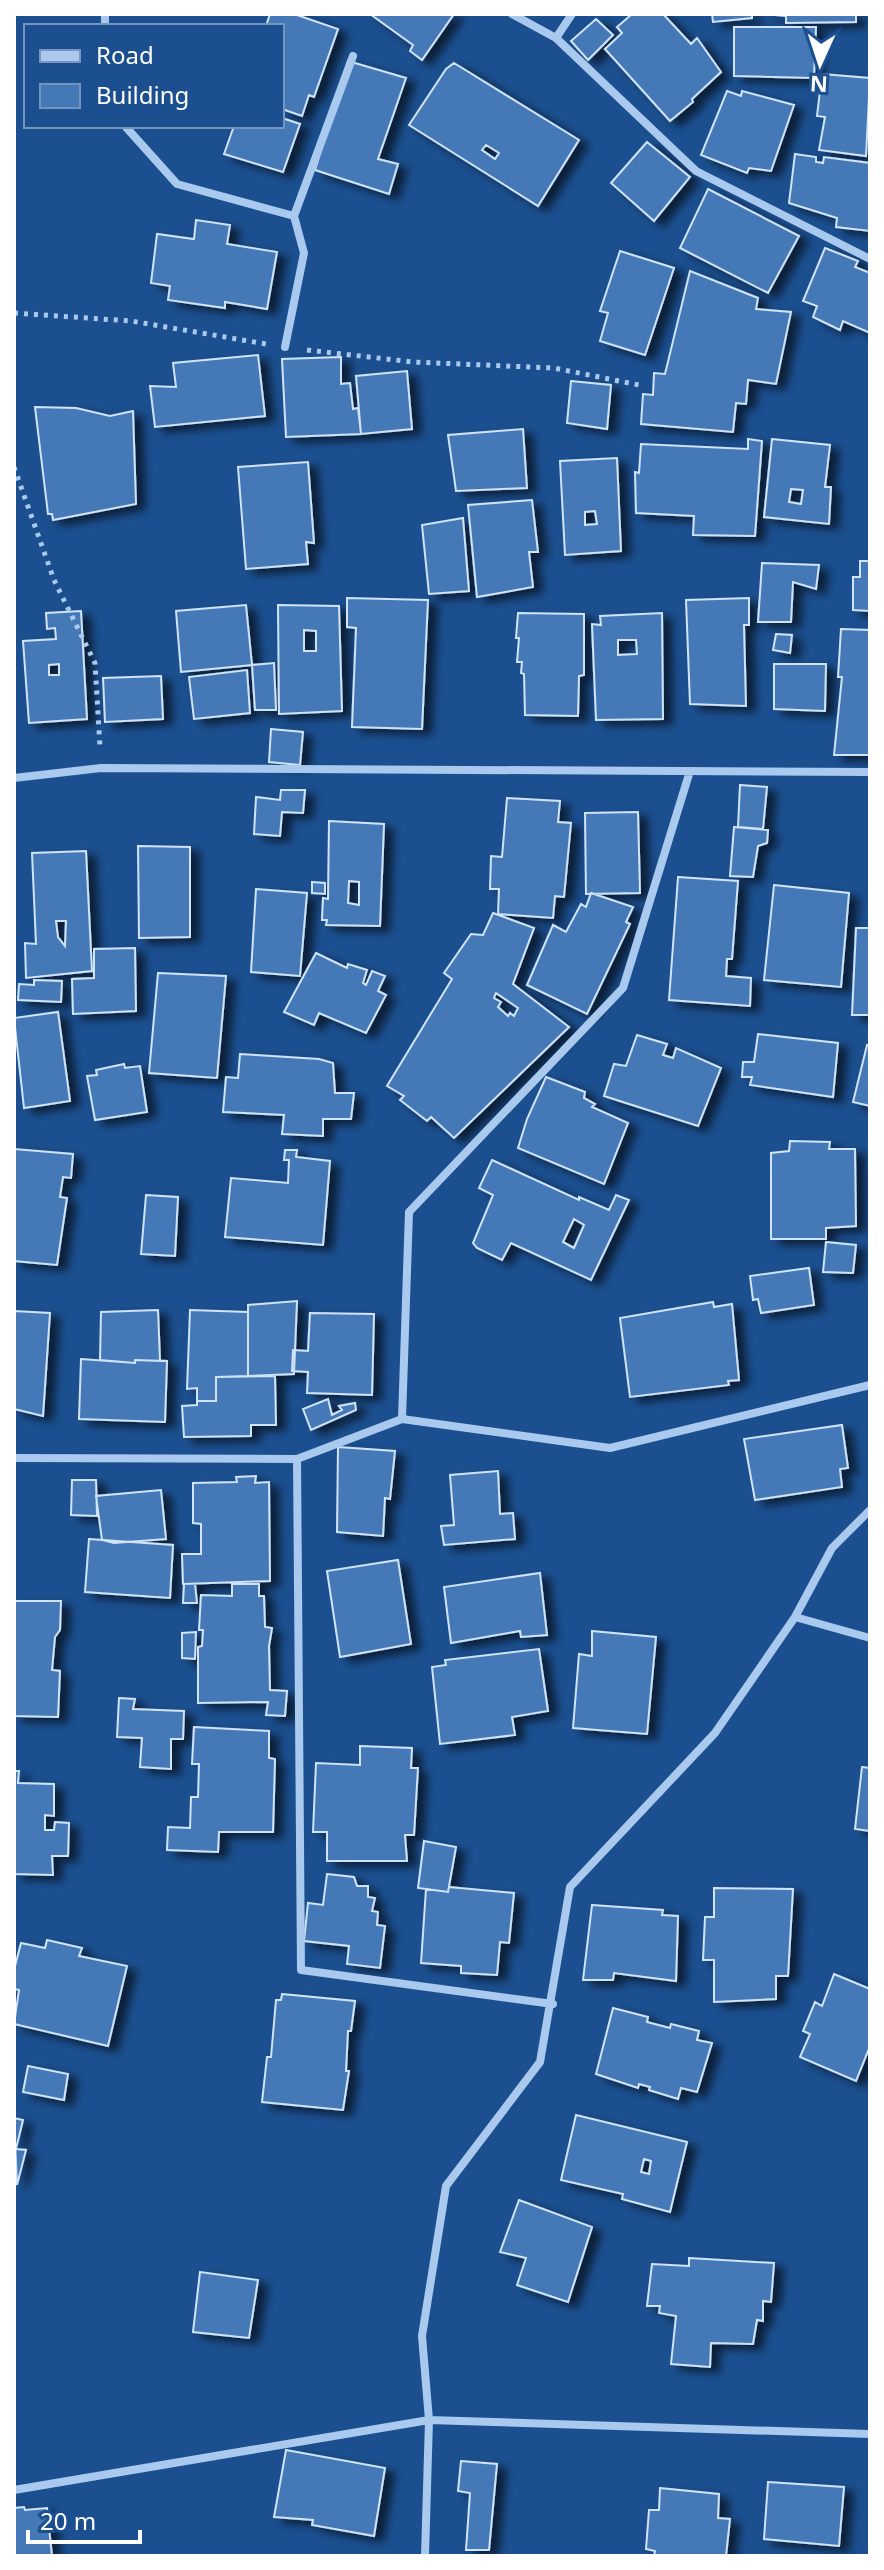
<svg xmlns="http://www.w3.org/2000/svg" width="884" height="2570" viewBox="0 0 884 2570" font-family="'Noto Sans',sans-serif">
  <defs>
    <filter id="shadow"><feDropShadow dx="9" dy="5" stdDeviation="4" flood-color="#0009"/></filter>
  </defs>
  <rect width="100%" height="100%" fill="#1b4f8f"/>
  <!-- building -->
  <path fill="#4478b7" stroke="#cfe3fa" stroke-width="2" fill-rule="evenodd" filter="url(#shadow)" d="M270,14H294L338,29L314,97L309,95L302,116L282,109V26H266Z
    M370,14H454L422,60L410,51L413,45Z
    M632,14H663L691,44L697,38L721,72L692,99L693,102L670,121L605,49L622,33L617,27Z
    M712,14H752V18L713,22Z
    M764,14H856V22L786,23V16Z
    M596,19L613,35L588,60L571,41Z
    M734,27H816L814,78L734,76Z
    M348,61L406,78L378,159L398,164L389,194L315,170Z
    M454,63L579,140L538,206L409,125L446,69ZM486,145L499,153L495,159L482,150Z
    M822,74L870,78L866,156L819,150L825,117L817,116Z
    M727,91L741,96L742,91L794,105L771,171L749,168L747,173L701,155Z
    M282,118L300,124L283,172L224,154L234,126H282Z
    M647,142L690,177L654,221L611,183Z
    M795,154L816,157V162L823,163L824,157L870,163V231L836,227L837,218L789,203Z
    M708,189L799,236L768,293L680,248Z
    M196,220L230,225L227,244L277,252L267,309L225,302V308L168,300L170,286L151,283L157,234L194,239Z
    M825,248L858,261L855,267L870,273V333L843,321L840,330L813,317L817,306L803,301Z
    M620,251L674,268L645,355L600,341L608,313L600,311Z
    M690,271L758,298L756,309L791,312L776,384L748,380L746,404L736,403L733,432L641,424L643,394L653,395L654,373L665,374Z
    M258,355L265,416L155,427L150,386L176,387L173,363Z
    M341,357V384L350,383L353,409L358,408L361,434L286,437L282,359Z
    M407,371L412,429L361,434L356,376Z
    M571,381L611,385L607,429L567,423Z
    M35,407L76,408L110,416L133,411L136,504L53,520L52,514H48Z
    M523,429L527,488L456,491L448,435Z
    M748,439L762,441L755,536L693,535L694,516L636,513L635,472L639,473L641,444L748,449Z
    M772,439L830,445L825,487H831L829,524L764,517ZM791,489L803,490L801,504L789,502Z
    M617,458L621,551L565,555L560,461ZM595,511L597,524L585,525V512Z
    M308,462L314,543L306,542L308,564L246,569L238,467Z
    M532,500L538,552H529L533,587L477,597L468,505Z
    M463,518L469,591L429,594L422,525Z
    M860,561H870V611L853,610V577H860Z
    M762,563L819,565L816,589L793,582L791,622H758Z
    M347,598L428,600L422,729L352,727L356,628L347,627Z
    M749,598V625H744L746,706L690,704L686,600Z
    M246,605L252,665L181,672L176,611Z
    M278,605L339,606L342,711L279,714ZM304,630L316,631V651H304Z
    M81,611L87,719L29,723L23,641L56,639L55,628L47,629L46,613ZM59,664V675H49V665Z
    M518,613L584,614V675L579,676L578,716L525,715L524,674L521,673L522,662H517L519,638H516Z
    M662,613L663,719L596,720L592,624L601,625L600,616ZM618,640H636L637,654L618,655Z
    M841,629L870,630V755H834L842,677H838Z
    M776,634L792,635L790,653L773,650Z
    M274,663L276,710H255L252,665Z
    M774,664H826L825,711L774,709Z
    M247,670L250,713L194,719L189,677Z
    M161,676L163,719L105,722L103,678Z
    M271,729L303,732L300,765L269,762Z
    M740,785L767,787L763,829L738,827Z
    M281,790H305L303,813L282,812L280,836L254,834L256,797L280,800Z
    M507,798L560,801L558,822L571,823L564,897L555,896L553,918L498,914L499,889H490L491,856L502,857Z
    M638,812L640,893L586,894L585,813Z
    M329,821L384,824L380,926L326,925L327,920H322L323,898L328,899ZM349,881L359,882V905L348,903Z
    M734,827L768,830L767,843L758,846L753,877L730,876Z
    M138,846L190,847V937L139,938Z
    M86,851L92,971L26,978L25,943L36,944L32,853ZM56,921H66L65,946L58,937Z
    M678,877L738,881L732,959H727L726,976L751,978L750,1006L669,1000Z
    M312,882L325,883V894L312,893Z
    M774,885L849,893L841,987L764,980Z
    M256,889L307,893L300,976L251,972Z
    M591,893L633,907L626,922L630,924L587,1014L527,985L553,925L566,932L581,904L586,907Z
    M493,913L534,928L513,984L569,1027L454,1138L431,1117L427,1121L400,1100L404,1096L387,1086L452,979L444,973L471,934L483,935ZM496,993L518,1008L514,1016L510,1013L508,1016L498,1007L501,1002L494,998Z
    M856,928H870V1015H852Z
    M135,948L136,1011L73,1014L72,979L94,978V949Z
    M316,953L347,968L348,964L367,970L363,983L366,985L372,971L385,976L378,991L386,995L366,1033L319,1013L314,1025L284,1012Z
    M158,973L226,976L217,1078L149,1073Z
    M34,980L62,981L61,1002L18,1000L19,984L34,985Z
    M58,1012L70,1101L24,1108L14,1018Z
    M758,1034L838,1043L833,1097L750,1085L752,1077H742L743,1062H754Z
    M637,1035L667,1044L663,1055L673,1058L676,1048L721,1068L698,1126L604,1096L614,1064L626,1066Z
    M867,1045H870V1106L853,1102Z
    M240,1054L319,1059L333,1063L335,1093H354L351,1119H323V1136L282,1134L284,1115L223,1112L226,1077L238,1078Z
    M124,1064L125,1068L140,1066L147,1112L95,1120L87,1076L97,1075L96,1070Z
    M546,1077L585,1092L584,1098L595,1104L592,1107L628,1123L604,1184L518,1148L527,1119Z
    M790,1141L830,1142L829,1149H855L856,1226L826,1228V1239H771V1153L789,1151Z
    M14,1149L73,1154L71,1178L63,1177L60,1197L67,1198L57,1265L14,1261Z
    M285,1150H297L296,1157L330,1161L323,1245L225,1237L231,1178L288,1183L289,1160H284Z
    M492,1160L579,1200V1197L609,1210L616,1195L629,1200L591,1280L511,1243L502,1260L477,1248L473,1243L493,1195L479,1188ZM574,1219L584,1225L574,1248L563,1242Z
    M146,1195L178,1197L175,1256L141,1254Z
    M826,1242L856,1245L853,1273L823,1272Z
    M809,1268L814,1305L761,1313L758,1299L753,1300L750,1276Z
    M297,1301L294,1374L248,1376V1305Z
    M713,1302L714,1307L732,1304L739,1380L728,1381L729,1385L630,1397L620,1318Z
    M158,1310L160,1361L135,1360V1363L100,1360L101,1312Z
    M190,1310L248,1312V1376L216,1377V1401H197V1388L187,1389Z
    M14,1311L50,1313L43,1416L14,1409Z
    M310,1313L374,1314L372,1395L307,1393L308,1372L292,1371L293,1350L308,1351Z
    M81,1359L135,1363V1360L167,1361L165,1422L79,1419Z
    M275,1376L276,1425H251V1436L184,1437L182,1406L197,1405V1401H216V1377Z
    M328,1399L332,1415L342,1410L339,1406L355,1403L356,1410L311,1430L303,1409Z
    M842,1425L848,1468L840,1469L842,1487L755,1500L744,1439Z
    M338,1447L395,1451L390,1499L385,1498L383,1536L337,1532Z
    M498,1471L500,1514L513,1513L515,1539L444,1545L441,1526L454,1525L450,1475Z
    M256,1476L255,1483L269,1482L270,1581L183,1584L182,1554H201V1524L193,1523V1483L237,1482L236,1477Z
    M72,1480H96L97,1516L71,1515Z
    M161,1490L166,1539L114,1543L102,1540L96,1496Z
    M89,1539L173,1545L170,1598L85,1592Z
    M398,1560L411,1644L340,1657L327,1571Z
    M540,1573L547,1635L521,1637L520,1631L451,1643L444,1587Z
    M184,1584H195L197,1603H183Z
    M232,1584H259V1596H264L265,1627L272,1628L269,1646L270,1690L287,1691L285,1716L266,1715L268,1702L198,1703V1647L202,1646L203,1630H199L201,1595L232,1596Z
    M14,1601H61L60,1630L55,1637L52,1670L60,1671L58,1717L14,1716Z
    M592,1631L656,1637L647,1734L573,1728L579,1654L592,1656Z
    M196,1632L195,1659L182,1658V1633Z
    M539,1649L548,1711L512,1717L515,1735L440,1744L432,1667L446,1665L445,1660Z
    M119,1698L135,1699L133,1709L184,1711L183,1739H171V1769L140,1767L142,1738L117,1737Z
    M194,1727L269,1731V1758L275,1759L273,1832H219L218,1852L167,1850L168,1827L190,1828L191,1797H198L199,1764H192Z
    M360,1746L412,1748L411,1768H418L414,1835H405L407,1861H327V1832H313L316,1763L360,1765Z
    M862,1767L870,1768V1831L855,1829Z
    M14,1771H19L18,1783L54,1784V1816L45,1815V1830H54L55,1822L69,1823L68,1856H52L53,1875L14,1874Z
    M424,1841L456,1847L448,1892L418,1888Z
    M327,1874L354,1877L357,1886H368V1897L375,1898L372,1911L378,1912L377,1925L385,1926L380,1968L347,1964L349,1946L304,1941L308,1903L323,1905Z
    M449,1887L514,1893L509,1943L500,1942L497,1975L461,1973V1966L421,1963L426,1889L448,1892Z
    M714,1888L793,1889L788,1976H776V1999L714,2002V1960H703L705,1917H714Z
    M592,1905L663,1910L662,1915L678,1916L676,1981L614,1973L613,1980H583Z
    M47,1940L82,1948L79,1956L127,1966L108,2046L14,2024L19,1990L14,1989V1970L21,1943L45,1948Z
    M834,1974L870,1989V2046L856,2081L800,2057L810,2034L803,2031L815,2002L822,2006Z
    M282,1994L355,2001L351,2031H348L346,2071H349L343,2110L262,2102L267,2057H271L276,2000H281Z
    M613,2008L648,2017L647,2022L670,2028L671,2024L699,2031L697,2040L712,2043L697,2092L681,2088L678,2099L649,2090L650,2087L639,2084L638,2088L596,2074Z
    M28,2066L68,2074L64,2100L23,2092Z
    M576,2115L687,2142L670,2212L622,2199L623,2194L561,2180ZM644,2159L651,2161L649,2174L641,2172Z
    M14,2118L23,2120L16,2149L26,2150L17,2185Z
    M519,2200L592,2227L568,2302L517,2285L526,2258L500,2252Z
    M689,2258L774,2263L771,2302L763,2301V2321L757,2320L753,2344L711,2343L710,2367L671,2364L676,2316L659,2313L660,2306H647L652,2264L689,2266Z
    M200,2272L258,2280L249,2338L193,2332Z
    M286,2450L385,2468L374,2536L312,2525L313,2520L274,2517Z
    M461,2461L497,2464L489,2550H466L470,2493L458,2491Z
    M768,2482L844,2487L839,2546L764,2539Z
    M660,2488L719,2494L718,2518L730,2519L726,2556H654L655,2551L646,2549L649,2510H659Z
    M24,2507L25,2510L47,2508L52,2556H14V2508Z"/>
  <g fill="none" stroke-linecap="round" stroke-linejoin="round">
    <!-- path -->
    <path stroke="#a9c9ee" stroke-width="5" stroke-dasharray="4 6" stroke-linecap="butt" d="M14,313L131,321L266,344
      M307,350L413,362L554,368L644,386
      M14,467L54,580L95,663L100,747"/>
    <!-- minor -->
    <path stroke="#a9c9ee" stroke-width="8" d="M512,14L556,38L696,171L870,259
      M105,26V14
      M556,38L572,14
      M125,126L177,184L294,216L304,253L285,347
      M294,216L353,56
      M14,778L101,768L870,772
      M402,1419L409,1212L623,988L690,771
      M14,1458L297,1459L402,1419L610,1448L870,1385
      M297,1459L301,1970L553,2004
      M795,1617L870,1638
      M14,2490L429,2420L870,2434
      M425,2556L429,2420L422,2336L446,2186L540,2062L570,1887L715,1733L795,1617L832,1548L870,1510"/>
  </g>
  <!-- border -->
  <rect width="884" height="2570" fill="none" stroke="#ffffff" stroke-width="32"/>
  <!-- legend -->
  <rect x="24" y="24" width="260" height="104" fill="#1b4f8f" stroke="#7695bc" stroke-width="2"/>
  <rect x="40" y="50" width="40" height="12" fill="#a9c9ee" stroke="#7695bc" stroke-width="2"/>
  <text x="96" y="64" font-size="24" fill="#ffffff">Road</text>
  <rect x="40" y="84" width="40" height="24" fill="#4478b7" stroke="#7695bc" stroke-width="2"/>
  <text x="96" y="104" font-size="24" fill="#ffffff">Building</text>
  <!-- north arrow -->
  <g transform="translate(820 64) rotate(183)" stroke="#1b4f8f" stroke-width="6" paint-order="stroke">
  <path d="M0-6L14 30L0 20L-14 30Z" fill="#ffffff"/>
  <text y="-12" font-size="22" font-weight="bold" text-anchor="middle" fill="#ffffff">N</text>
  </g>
  <!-- scale -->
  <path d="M28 2530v12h112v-12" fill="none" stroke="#ffffff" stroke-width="4"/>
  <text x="40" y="2530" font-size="24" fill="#ffffff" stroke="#1b4f8f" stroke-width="6" paint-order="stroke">20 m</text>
</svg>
